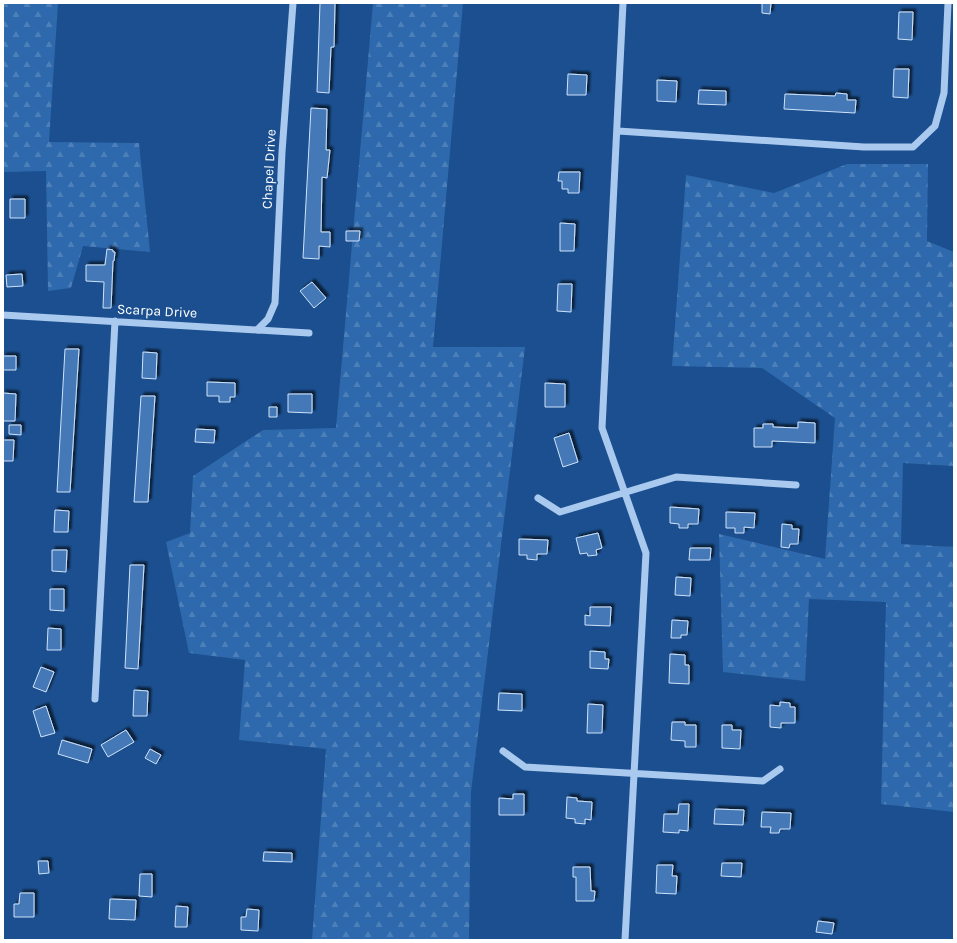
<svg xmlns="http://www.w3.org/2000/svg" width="957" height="943" viewBox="0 0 957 943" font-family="Karla,sans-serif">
  <defs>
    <pattern id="forest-firs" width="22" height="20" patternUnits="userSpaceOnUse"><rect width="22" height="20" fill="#2e69ad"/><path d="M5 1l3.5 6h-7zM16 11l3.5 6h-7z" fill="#4d80b9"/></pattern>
    <filter id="shadow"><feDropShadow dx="3" dy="-3" stdDeviation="1" flood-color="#0009"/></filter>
  </defs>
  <rect width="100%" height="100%" fill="#1b4f8f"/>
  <!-- forest -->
  <path fill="url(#forest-firs)" d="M3,3H58L49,142L139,143L150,252L83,246L71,288L48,291L46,171L3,172Z
    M373,3H463L433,347H525L471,792L469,940H312L326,749L239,740L245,660L189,653L166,542L190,533L193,476L263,430L336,428Z
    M847,164H928L927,241L954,252V466L903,463L901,544L954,547V812L881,804L886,602L809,599L805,681L723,672L719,534L825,559L835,418L762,368L672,366L686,175L774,193Z"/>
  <!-- building -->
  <path fill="#4478b7" stroke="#cfe3fa" filter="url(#shadow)" d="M320,3H335L334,47H331L329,93L317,92Z
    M762,3H771L770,14L762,13Z
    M899,12H913L912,40L898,39Z
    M894,69H909L908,98L893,97Z
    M568,74L587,75L586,95H567Z
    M657,80L677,81L676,102L657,101Z
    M699,90L726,91V105L698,104Z
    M836,93L847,94V100H856L855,113L784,109L785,94L835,96Z
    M311,108L327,109L326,150H330L327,178L322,177L321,232H330V247L319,246V259L303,258Z
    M559,172H580L579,193H568V189H562V181H558Z
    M10,199H25V218H10Z
    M560,223L575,224L574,251H560Z
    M346,231H360L359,241H346Z
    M107,249L113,250V252H115L114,261H113L111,308H103L104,282L86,281V265H105Z
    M22,274L23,286L7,287L6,275Z
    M312,282L326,298L314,308L300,291Z
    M558,284H572L571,312L557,311Z
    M65,349H79L70,492H57Z
    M143,352L157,353L156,379L142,378Z
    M3,356H16V370H3Z
    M207,382L235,383V397H230V402H219V396H207Z
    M545,383L565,384V407H545Z
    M3,393L16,394L15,421H3Z
    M288,394H312V413L288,412Z
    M141,396H155L148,502H134Z
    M269,407H277V417H269Z
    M798,422L815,423V443L772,441V447H754V428H763V424H773V427L798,428Z
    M9,425H21V435L9,434Z
    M196,429L215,430L214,443L195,442Z
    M569,433L578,462L563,467L554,438Z
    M3,440H14L13,461H3Z
    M670,507L699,509L698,524H688V528H679V524L670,523Z
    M55,510L69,511L68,532H54Z
    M726,512L755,513L754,528L744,527V533H735V528H726Z
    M782,524L792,525V529H799L798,544H790L789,548L781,547Z
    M598,533L602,548L596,550L597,555L588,556L587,553L580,554L576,538Z
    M519,539L548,540L547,554H537V560L527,559V555H519Z
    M690,548H711L710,560H689Z
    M52,550H67L66,572L52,571Z
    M130,565H144L138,669L125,668Z
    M676,577L691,578L690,596L675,595Z
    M50,589H64V611L50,610Z
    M590,607H611L610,626L585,625V615L590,616Z
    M672,620L688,621L687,635H681V638H671Z
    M48,628L61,629V650H47Z
    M590,651L605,652V659H609L608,669L590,668Z
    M670,654L685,655V665H689V684L669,683Z
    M41,667L54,672L46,692L33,687Z
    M134,690L148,691L147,716H133Z
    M499,693L522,694V711L498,710Z
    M780,702L790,703V707H795V723H781V728L770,727V705L780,706Z
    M588,704L603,705L602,733H587Z
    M46,706L55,733L41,737L33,711Z
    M672,722H685V725H696V747H685V741L671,740Z
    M722,725H732V730H741L740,749L722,748Z
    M126,730L134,742L108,757L101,745Z
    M62,740L92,749L88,763L58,754Z
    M150,749L161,755L156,764L145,758Z
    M513,794H524V815H499V798L513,799Z
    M567,797L577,798V801L592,802L591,820L585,819V824L575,823V819L566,818Z
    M679,804H689L688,831L679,830V833L663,832L664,814H678Z
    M715,809L744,810L743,825L714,824Z
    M762,812L791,813L790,829H780L779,833H770L771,827H761Z
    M264,852L292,853V862L263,861Z
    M38,861H48L49,873L39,874Z
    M722,863H742L741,877L721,876Z
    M657,865H673L672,876H677L676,894L656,893Z
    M573,867H590L591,891H595L594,901H576V877H573Z
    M140,874H152V897L139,896Z
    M20,893H34V917H14V904H19Z
    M110,899L136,900L135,920L109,919Z
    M176,906L188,907L187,927H175Z
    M247,909L259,910L258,931L241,930V917H246Z
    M818,921L834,923L832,934L816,932Z"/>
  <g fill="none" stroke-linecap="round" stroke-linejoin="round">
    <!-- minor -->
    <path stroke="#a9c9ee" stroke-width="7" d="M623,3L602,428L646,553L625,940
      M618,131L864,147H913L935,126L944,93L948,3
      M3,315L309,333
      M257,330L268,319L275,303L282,152L293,3
      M538,498L560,512L676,477L796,485
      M95,699L115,321
      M503,751L525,767L763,781L780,769"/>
  </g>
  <g text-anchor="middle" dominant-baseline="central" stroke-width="3.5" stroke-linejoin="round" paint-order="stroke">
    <!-- street labels -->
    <g font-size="14" fill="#fff" stroke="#1b4f8f">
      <text transform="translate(269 169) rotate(-87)">Chapel Drive</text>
      <text transform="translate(157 311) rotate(3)">Scarpa Drive</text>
    </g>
  </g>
  <!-- border -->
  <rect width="957" height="943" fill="none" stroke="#ffffff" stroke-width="8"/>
</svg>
